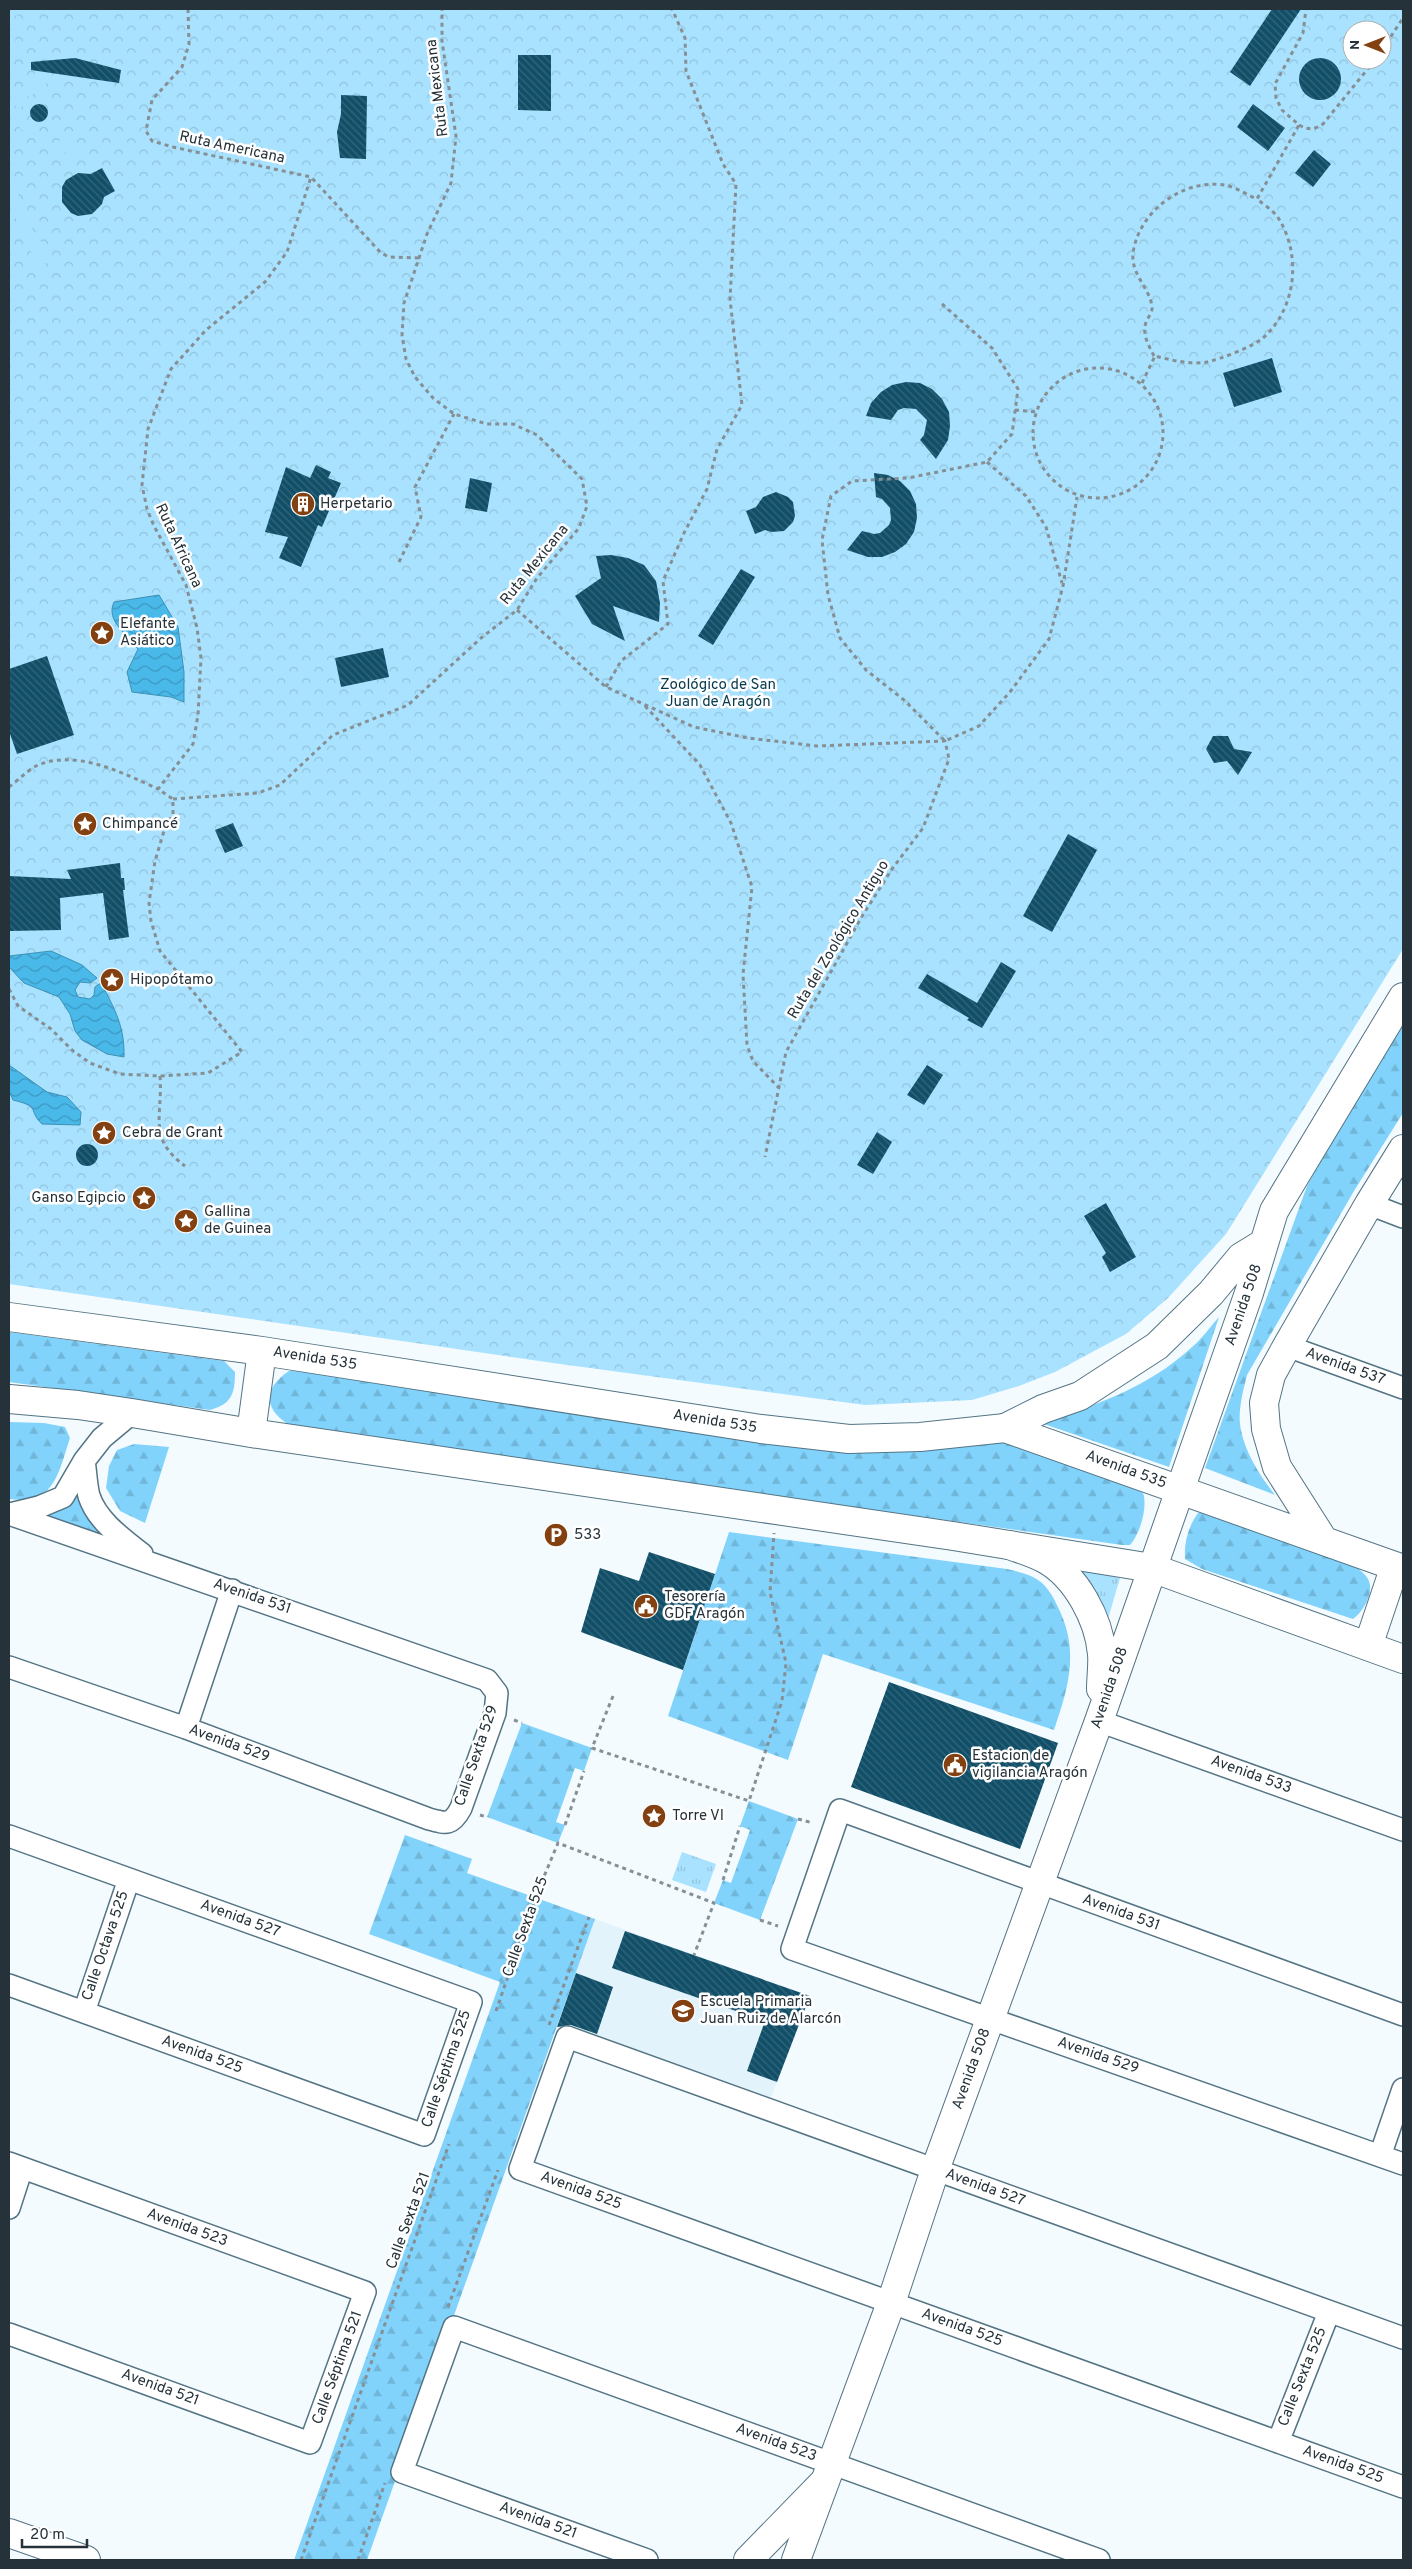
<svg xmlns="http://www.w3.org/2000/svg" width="1412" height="2569" viewBox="0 0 1412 2569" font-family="Overpass,sans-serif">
  <defs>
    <pattern id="grass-tufts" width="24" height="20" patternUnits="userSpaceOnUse" patternTransform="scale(1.25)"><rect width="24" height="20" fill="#a9e2ff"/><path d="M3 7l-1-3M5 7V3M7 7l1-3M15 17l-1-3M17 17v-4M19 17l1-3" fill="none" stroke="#91c2db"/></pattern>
    <pattern id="forest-firs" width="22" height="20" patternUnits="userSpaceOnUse" patternTransform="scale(1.25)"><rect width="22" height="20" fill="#82d3fc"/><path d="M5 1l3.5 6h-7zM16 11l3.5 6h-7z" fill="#70b6d9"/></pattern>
    <pattern id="park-crowns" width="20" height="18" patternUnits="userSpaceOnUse" patternTransform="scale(1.25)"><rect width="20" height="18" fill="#a9e2ff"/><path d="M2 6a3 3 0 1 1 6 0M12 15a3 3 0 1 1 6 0" fill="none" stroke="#91c2db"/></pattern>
    <pattern id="water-waves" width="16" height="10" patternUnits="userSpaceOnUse" patternTransform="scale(1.25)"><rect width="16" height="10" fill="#49b9ea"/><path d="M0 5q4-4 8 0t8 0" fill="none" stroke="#3d97bf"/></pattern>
    <pattern id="building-back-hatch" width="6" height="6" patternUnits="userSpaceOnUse" patternTransform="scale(1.25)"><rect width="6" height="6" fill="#114f68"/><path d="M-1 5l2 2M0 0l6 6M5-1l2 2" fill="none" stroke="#34667a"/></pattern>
  </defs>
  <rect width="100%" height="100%" fill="#f4fbfe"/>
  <!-- built -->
  <path fill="#e2f3fc" d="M595,1919L810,1996L769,2102L557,2027Z"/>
  <!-- grass -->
  <path fill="url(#grass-tufts)" d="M1075,1568L1120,1578L1108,1619L1093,1588Z
    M682,1852L716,1864L706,1892L672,1880Z"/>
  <!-- forest -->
  <path fill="url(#forest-firs)" d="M1403,1025V1113L1354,1191L1247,1375C1243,1392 1237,1412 1241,1430C1245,1453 1261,1477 1275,1495L1205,1468L1307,1186L1327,1149Z
    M1219,1317L1169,1467L1038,1422C1094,1407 1147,1388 1191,1348C1202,1339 1210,1327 1219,1317Z
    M9,1332L224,1361L235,1372C235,1393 232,1404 210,1410L9,1382Z
    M289,1371L317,1372L812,1445L1002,1436L1125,1484L1143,1493C1148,1507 1140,1534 1130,1545H1122L295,1428C266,1413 259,1391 289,1371Z
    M9,1422L44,1423L65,1427L70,1438C58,1474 55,1505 9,1499Z
    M134,1444L169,1447L145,1523L120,1511L106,1488L109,1466L117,1450Z
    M79,1488L83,1509L101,1535L41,1517C58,1511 68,1502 79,1488Z
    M1198,1513H1209L1354,1565C1358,1569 1363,1572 1366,1576C1377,1589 1364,1611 1353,1619L1202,1569L1185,1559C1184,1542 1188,1527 1198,1513Z
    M729,1532L1007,1569C1015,1571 1025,1573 1033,1577C1045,1583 1052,1594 1057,1605C1080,1650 1069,1685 1054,1730L823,1654L788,1760L668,1716Z
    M522,1723L592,1748L584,1771L575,1768L556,1822L565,1825L558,1843L487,1817Z
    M749,1801L798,1819L760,1920L714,1903L723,1880L731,1883L750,1830L740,1826Z
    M405,1835L472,1859L467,1873L595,1919L367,2560H294L500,1982L369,1934Z"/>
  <!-- park -->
  <path fill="url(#park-crowns)" fill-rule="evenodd" d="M9,9H1403V949L1226,1234L1168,1298L1126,1334L1055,1372L1019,1386L972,1400L865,1405L553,1363L9,1284ZM1352,30H1382V60H1352Z"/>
  <!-- garden -->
  <path fill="#a9e2ff" d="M18,11L15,45L9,67V38Z
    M37,70L48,82L36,93L26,97L19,113L25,123L37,131L38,134L23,131L19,127L15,110L19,94L26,88Z
    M69,136L71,145L77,153H81L74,158L71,166L67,165L65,151L59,144L60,138Z
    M9,170L30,226L52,257L39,270L9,202Z
    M569,604H581C584,619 592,626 606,628L607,648C587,644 571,624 569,604Z"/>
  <!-- water -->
  <path fill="url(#water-waves)" stroke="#3e90b5" d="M159,595L178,627L184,672V702L171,697L132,692L127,672L138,649C128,635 105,621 114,602Z
    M51,951L82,965L97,978L90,983L80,982L75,990L78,997L90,999L94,995L95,987L101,983C115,1009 125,1028 124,1057L107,1054L82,1040L75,1031L70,1014L59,997L24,983L9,967V956Z
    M9,1065L47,1092L67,1097L81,1112L80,1125L42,1124C27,1110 42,1107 13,1100L9,1091Z"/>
  <!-- building -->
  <path fill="url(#building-back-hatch)" d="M1272,9H1301L1250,86L1230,72Z
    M518,55H551V111L518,110Z
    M1299 79a21 21 0 1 1 42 0a21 21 0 1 1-42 0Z
    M75,58L121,70L119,83L31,70V62Z
    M341,95L367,96L366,159L340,158L337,132L341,114Z
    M30 113a9 9 0 1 1 18 0a9 9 0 1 1-18 0Z
    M1253,104L1285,128L1268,151L1237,127Z
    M1314,150L1331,164L1313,187L1295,173Z
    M102,168L115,191L104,197L102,204L92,214L78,216L71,213L62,202V187L66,180L78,173L91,174Z
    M1272,358L1282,392L1234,407L1223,373Z
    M906,382L920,383L932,389L942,399L949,412L950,426L948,440L936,459L920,440L924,435L927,420L916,409L904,408L898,410L891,420L866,416L871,403L881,392L892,385Z
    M316,465L331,472L328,478L341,483L322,527L318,525L301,567L279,558L288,537L265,532L286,467L310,478Z
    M874,473L888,475L900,481L910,491L916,504L917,518L914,532L906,544L895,552L882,557H868L847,550L862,531L874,534L880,533L889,525L891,520L890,508L882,499L876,497Z
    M470,478L492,483L487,512L465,508Z
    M776,492L788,497L793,502L795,516L793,522L784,531L771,532L765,530L755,534L746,511L756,507L763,497Z
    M611,555L628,558L644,565L656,581L660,603L659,622L613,606L625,641L592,624L575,596L601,578L596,556Z
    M741,569L755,577L713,645L698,636Z
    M383,648L389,677L341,687L335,658Z
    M47,656L74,735L17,754L9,731V669Z
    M1213,736H1228L1234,749L1252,752L1238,775L1227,761L1214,763L1206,749Z
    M233,823L243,846L225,853L215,830Z
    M1068,834L1097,850L1052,932L1023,916Z
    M120,863L121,878H124L125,890H123L129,937L109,940L103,893L60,898L61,930L9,931V876L71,879L67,870Z
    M1001,962L1016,971L982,1028L967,1020L969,1018L918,988L927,974L977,1003Z
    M927,1065L943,1075L924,1105L907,1095Z
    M877,1132L892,1142L873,1174L857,1165Z
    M76 1155a11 11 0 1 1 22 0a11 11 0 1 1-22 0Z
    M1106,1203L1136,1257L1110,1272L1102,1257L1106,1253L1084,1216Z
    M649,1552L715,1574L683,1670L581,1632L600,1568L639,1581Z
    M889,1682L1058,1743L1020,1849L851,1787Z
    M625,1931L810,1996L777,2082L747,2071L765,2021L612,1968Z
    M576,1973L613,1987L597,2034L571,2025L557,2027Z"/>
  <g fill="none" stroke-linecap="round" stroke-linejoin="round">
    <!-- street casing -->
    <g stroke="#547484" stroke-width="24">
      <path id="street" d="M1369,1204L1403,1217
        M1287,1346L1403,1388
        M132,1413L102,1438L84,1461C86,1472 86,1485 89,1496C97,1521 123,1539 142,1554
        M9,1514L487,1680L497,1693L495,1713L461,1808C452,1825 447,1824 429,1819L186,1728L9,1667
        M10,1514L39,1507L63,1497L84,1461
        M1099,1721L1403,1830
        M186,1728L232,1590
        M9,1836L471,2002L424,2135L9,1985
        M84,2012L129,1879
        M1403,2015L840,1810L792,1949L1403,2164
        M1380,2156L1403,2089
        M9,2163L365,2292L310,2443L9,2334
        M9,2208L22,2168
        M1403,2338L567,2037L520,2169L1403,2487
        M1278,2442L1329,2312
        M647,2560L402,2472L454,2327L1099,2560"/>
    </g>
    <!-- secondary casing -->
    <g stroke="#547484" stroke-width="30">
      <path id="secondary" d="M9,1317L262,1351L761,1429L849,1439L920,1437L1005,1428L1403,1569
        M9,1399L78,1405L132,1413L251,1433L953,1536L1152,1568L1403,1659
        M251,1433L262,1351
        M1324,1541L1277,1467L1266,1429L1264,1403L1271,1375L1287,1346L1369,1204L1403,1149
        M1368,1646L1395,1566
        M9,2533L86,2560
        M748,2560L824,2482"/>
    </g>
    <!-- primary casing -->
    <g stroke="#547484" stroke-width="30">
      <path id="primary" d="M1005,1428L1043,1409L1080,1396L1157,1346L1211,1293L1241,1257L1264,1243
        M1009,1545C1020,1549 1034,1553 1045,1559C1076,1576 1099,1619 1102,1654C1103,1665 1101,1678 1101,1689
        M796,2560L891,2303L935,2170L1099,1721L1249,1293L1274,1211L1403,997"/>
    </g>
    <!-- path -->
    <path stroke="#858f94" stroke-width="3" stroke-dasharray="4 4" stroke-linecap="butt" d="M188,9L189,44L182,67L152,100L146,131L152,141L173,147L311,177L381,253L389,257L419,258
      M1382,50L1403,18
      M1299,125C1309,130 1314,130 1323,124L1375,60
      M942,304L992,348L1018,389L1012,434L987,462L908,478L852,481L831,496L822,540L828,595L840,638L866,670L904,700L945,741L979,726L1010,692L1049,639L1063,586L1077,497
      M1154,356C1148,344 1141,333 1147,320C1149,316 1153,311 1152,306C1149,287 1131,275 1133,253C1139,210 1186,176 1229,186C1238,189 1248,195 1257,199
      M1033 433a65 65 0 1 1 130 0a65 65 0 1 1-130 0Z
      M1142,383L1155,356C1171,360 1190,365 1207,362C1221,359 1252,347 1263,338C1297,308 1302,253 1277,216C1272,210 1263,204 1257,199L1299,125L1282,110L1276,98L1275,84L1303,33L1306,9
      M1015,410L1037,412
      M987,462L1026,496L1046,527L1062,583
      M399,562L421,517L415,487L454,414
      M517,610L606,687L694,727L748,738L817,746L945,741L949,759L923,828L892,869L861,918L786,1052L765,1157
      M606,687L621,661L668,624L663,581L684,533L707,489L717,449L742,405L730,299L736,184L723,164L686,71L685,38L672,9
      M645,706L700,765L731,823L752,887L743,974L747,1045L753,1061L778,1087
      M9,787C17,781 27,771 36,766C75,748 123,773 158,789
      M173,799L258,793L280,785L333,735L408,705L481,638L517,610L537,578L579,528L587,506L582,479L537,435L513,424H487L454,414L433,398L415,377L406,359L402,335L404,303L427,234L451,183L456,136L442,41V9
      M9,989L18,1006L51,1029L72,1050L90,1063L120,1074L160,1076L208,1073L242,1052L160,951L151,921L149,903L155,861L164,831L173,814V799L158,789L193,744L198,715L201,658L197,628L186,585L154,526L147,509L142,485L148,429L171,369L206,330L265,282L287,252L311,177
      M160,1076C163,1117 147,1138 185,1166
      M613,1696L592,1748L749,1801L782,1701L786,1663L770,1592L774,1533
      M514,1720L522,1723
      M480,1815L487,1817
      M798,1819L813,1823
      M565,1825L584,1771
      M723,1880L740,1826
      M760,1920L778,1926
      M496,2011L535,1898L558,1843L714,1903L694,1955
      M549,2025L589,1917
      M448,2307L498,2170
      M301,2560L449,2144
      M358,2560L385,2483"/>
    <!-- street -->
    <use href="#street" stroke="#fff" stroke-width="21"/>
    <!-- secondary -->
    <use href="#secondary" stroke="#fff" stroke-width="28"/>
    <!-- primary -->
    <use href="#primary" stroke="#fff" stroke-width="28"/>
  </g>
  <!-- icons -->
  <defs>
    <g id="building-disc" transform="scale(1.25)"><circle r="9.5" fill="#834111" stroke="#fff"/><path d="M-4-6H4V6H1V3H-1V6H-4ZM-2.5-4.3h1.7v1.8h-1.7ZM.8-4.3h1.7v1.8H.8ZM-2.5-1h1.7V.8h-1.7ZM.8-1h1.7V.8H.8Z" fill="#fff"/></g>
    <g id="sight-disc" transform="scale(1.25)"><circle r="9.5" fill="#834111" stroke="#fff"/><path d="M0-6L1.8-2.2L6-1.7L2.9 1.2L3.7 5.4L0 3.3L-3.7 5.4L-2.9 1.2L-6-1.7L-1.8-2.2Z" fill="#fff"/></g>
    <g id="parking-disc" transform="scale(1.25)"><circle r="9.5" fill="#834111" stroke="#fff"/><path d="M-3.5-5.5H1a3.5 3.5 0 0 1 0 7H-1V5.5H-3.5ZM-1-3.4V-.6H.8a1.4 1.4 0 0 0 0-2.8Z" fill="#fff"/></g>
    <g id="civic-disc" transform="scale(1.25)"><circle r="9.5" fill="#834111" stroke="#fff"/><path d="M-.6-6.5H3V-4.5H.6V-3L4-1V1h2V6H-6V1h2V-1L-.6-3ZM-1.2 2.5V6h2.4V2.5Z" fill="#fff"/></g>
    <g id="school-disc" transform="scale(1.25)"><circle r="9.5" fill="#834111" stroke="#fff"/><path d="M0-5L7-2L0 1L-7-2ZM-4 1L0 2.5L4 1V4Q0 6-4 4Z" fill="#fff"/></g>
  </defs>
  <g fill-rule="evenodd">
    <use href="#building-disc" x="303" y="504"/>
    <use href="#sight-disc" x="102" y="633"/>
    <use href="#sight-disc" x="85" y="824"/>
    <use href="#sight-disc" x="112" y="980"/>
    <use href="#sight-disc" x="104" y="1133"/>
    <use href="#sight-disc" x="144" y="1198"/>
    <use href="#sight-disc" x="186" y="1221"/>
    <use href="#parking-disc" x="556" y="1535"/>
    <use href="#civic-disc" x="646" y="1606"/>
    <use href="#civic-disc" x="955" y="1765"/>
    <use href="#sight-disc" x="654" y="1816"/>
    <use href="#school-disc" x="683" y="2011"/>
  </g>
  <g text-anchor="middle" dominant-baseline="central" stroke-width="5" stroke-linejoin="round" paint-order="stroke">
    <!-- street labels -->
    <g font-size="15" fill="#253239" stroke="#fff">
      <text transform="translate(438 88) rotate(-97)">Ruta Mexicana</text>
      <text transform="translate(232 148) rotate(12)">Ruta Americana</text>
      <text transform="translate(178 546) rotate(65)">Ruta Africana</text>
      <text transform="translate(535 565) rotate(-51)">Ruta Mexicana</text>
      <text transform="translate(839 940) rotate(-59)">Ruta del Zoológico Antiguo</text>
      <text transform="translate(1244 1305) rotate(-71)">Avenida 508</text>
      <text transform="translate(315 1359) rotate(9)">Avenida 535</text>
      <text transform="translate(1345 1367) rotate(20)">Avenida 537</text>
      <text transform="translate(715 1422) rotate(9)">Avenida 535</text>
      <text transform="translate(1126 1470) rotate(20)">Avenida 535</text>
      <text transform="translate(252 1597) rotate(19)">Avenida 531</text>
      <text transform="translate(1110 1688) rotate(-71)">Avenida 508</text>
      <text transform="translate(229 1744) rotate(20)">Avenida 529</text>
      <text transform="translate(477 1756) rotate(-71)">Calle Sexta 529</text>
      <text transform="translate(1251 1775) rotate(20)">Avenida 533</text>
      <text transform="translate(1121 1913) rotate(20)">Avenida 531</text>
      <text transform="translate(240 1919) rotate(20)">Avenida 527</text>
      <text transform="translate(526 1927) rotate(-70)">Calle Sexta 525</text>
      <text transform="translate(106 1946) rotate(-71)">Calle Octava 525</text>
      <text transform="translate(202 2055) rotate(20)">Avenida 525</text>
      <text transform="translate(1098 2056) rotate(19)">Avenida 529</text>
      <text transform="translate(447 2069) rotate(-71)">Calle Séptima 525</text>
      <text transform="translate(972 2069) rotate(-70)">Avenida 508</text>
      <text transform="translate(985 2188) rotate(20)">Avenida 527</text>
      <text transform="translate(581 2191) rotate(20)">Avenida 525</text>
      <text transform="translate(409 2221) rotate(-70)">Calle Sexta 521</text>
      <text transform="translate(187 2228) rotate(20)">Avenida 523</text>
      <text transform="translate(962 2328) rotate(20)">Avenida 525</text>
      <text transform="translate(338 2368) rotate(-70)">Calle Séptima 521</text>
      <text transform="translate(1303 2377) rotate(-68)">Calle Sexta 525</text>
      <text transform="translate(160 2388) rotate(20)">Avenida 521</text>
      <text transform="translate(776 2443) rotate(20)">Avenida 523</text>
      <text transform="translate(1343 2465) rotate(20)">Avenida 525</text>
      <text transform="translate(538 2521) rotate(20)">Avenida 521</text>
    </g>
    <!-- poi labels -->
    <g font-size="15" fill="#253239" stroke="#fff" text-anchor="start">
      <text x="320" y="504">Herpetario</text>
      <text x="120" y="624">Elefante<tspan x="120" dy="17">Asiático</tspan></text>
      <text x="102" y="824">Chimpancé</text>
      <text x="130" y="980">Hipopótamo</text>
      <text x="122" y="1133">Cebra de Grant</text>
      <text x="126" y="1198" text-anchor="end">Ganso Egipcio</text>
      <text x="204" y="1212">Gallina<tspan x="204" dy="17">de Guinea</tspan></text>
      <text x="574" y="1535">533</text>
      <text x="664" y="1597">Tesorería<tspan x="664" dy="17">GDF Aragón</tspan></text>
      <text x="972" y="1756">Estacion de<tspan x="972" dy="17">vigilancia Aragón</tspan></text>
      <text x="672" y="1816">Torre VI</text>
      <text x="700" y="2002">Escuela Primaria<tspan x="700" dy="17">Juan Ruiz de Alarcón</tspan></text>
    </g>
    <!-- park labels -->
    <g font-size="15" fill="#06394d" stroke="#fff">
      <text x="718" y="685">Zoológico de San<tspan x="718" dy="17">Juan de Aragón</tspan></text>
    </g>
  </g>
  <!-- border -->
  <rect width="1412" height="2569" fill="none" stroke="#253239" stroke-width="20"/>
  <!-- north arrow -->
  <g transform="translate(1367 45) rotate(270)"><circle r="24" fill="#ffffff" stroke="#a8adb0"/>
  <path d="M0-4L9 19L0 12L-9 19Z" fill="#834111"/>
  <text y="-8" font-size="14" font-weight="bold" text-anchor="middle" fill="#253239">N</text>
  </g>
  <!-- scale -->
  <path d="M22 2539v8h65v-8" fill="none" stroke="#253239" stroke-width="2.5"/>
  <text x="30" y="2539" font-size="15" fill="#253239" stroke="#ffffff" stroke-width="4" paint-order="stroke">20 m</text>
</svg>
